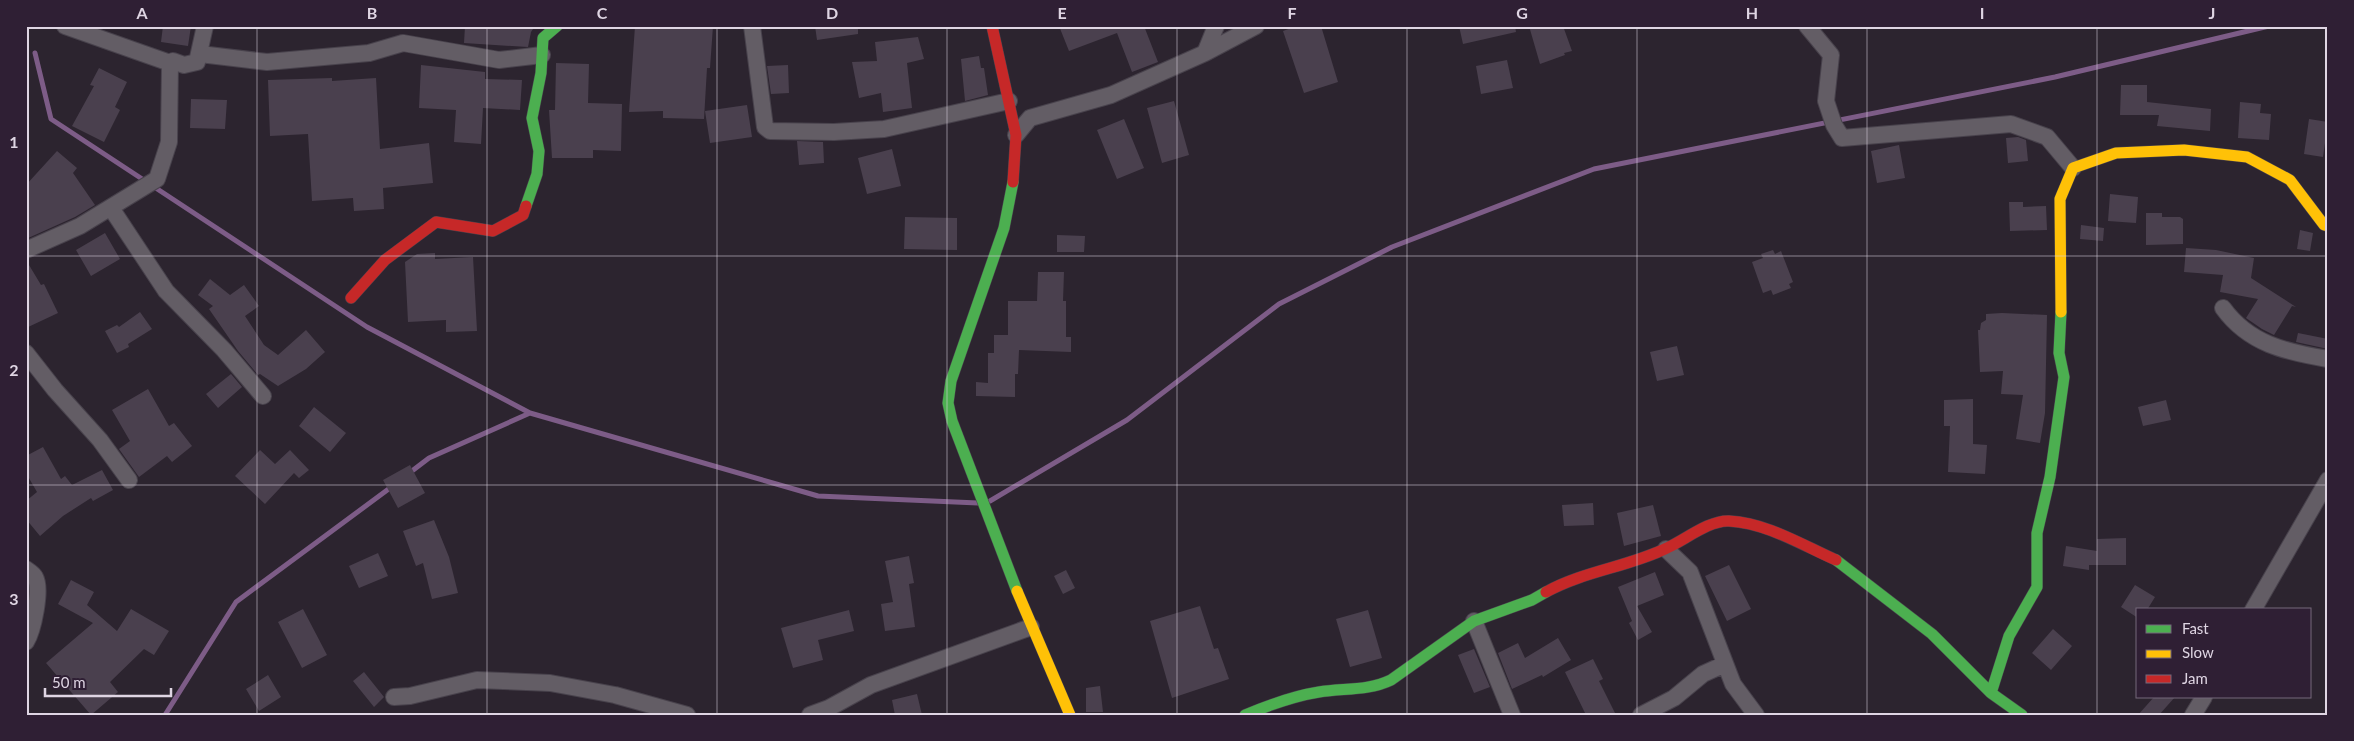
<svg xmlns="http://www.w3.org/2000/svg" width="2354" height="741" viewBox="0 0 2354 741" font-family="Lato,sans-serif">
  <rect width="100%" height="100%" fill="#2c242f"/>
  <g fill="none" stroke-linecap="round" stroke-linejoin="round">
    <!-- stream -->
    <path stroke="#7d5c87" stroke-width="5" d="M35,53L51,119L367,327L530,413
      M408,474L429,458L530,413L818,496L978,503
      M990,501L1127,420L1279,304L1392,247L1594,169L2055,77L2269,26
      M165,715L236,602L394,485"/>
  </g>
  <!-- building -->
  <path fill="#4a404e" d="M163,26H191L188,46L161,42Z
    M465,26H535L531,32L528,47L464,43Z
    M635,26H713L710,68H707L704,119L663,118V111L629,112Z
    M815,26H858V34L817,40Z
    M1059,26H1144L1158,62L1132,72L1117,33L1069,51Z
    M1297,26H1321L1338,82L1304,93L1283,31Z
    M1459,26H1515L1516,32L1463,44Z
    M1529,26H1563L1572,51L1564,53L1565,55L1540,64Z
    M918,37L924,59L907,63L912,108L883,112L881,93L859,98L852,62L877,61L875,42Z
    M979,56L981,68H984L988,95L965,101L961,59Z
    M1507,60L1513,88L1481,94L1476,66Z
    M556,63L589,64L588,103L622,104L621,151L593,150V158H552L549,110H555Z
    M421,65L485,72V79L522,80L520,110L483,108L481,144L454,142L456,110L419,108Z
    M788,65L789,93L771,94L767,66Z
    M99,68L127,82L115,107L120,110L104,142L72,126L94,86L90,85Z
    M332,78V81L376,78L380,149L429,143L433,183L383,188L384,209L354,211L353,198L312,201L308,134L270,136L268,80Z
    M2121,85H2147V102L2211,109L2210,131L2157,126L2159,115H2120Z
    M191,99L227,100L225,129L190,128Z
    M1174,101L1189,155L1162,163L1147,108Z
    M2240,102L2261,104L2260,113L2271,114L2269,140L2238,138Z
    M747,105L752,137L710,143L705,111Z
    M1124,119L1144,168L1117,179L1097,130Z
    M2309,119L2328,122L2323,157L2304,154Z
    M2018,137L2026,140L2028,161L2008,163L2006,138Z
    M797,141L823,142L824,163L799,165Z
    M1899,145L1905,178L1877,183L1871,151Z
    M892,149L901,186L867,194L858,158Z
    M57,151L77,168L73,173L95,205L75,217L26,239V185Z
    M2110,194L2138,197L2136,223L2108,221Z
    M2009,202H2023V207L2046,206L2047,230L2010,231Z
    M2146,213H2162V217H2180L2183,219V244L2146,245Z
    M905,217L957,218V250L904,249Z
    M2081,225L2104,228L2103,241L2080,239Z
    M2300,230L2313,233L2310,251L2297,249Z
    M105,233L120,259L91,276L76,250Z
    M1057,235L1085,236L1084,252H1057Z
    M2186,248L2216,250L2254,258L2251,278L2296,307L2292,306L2274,335L2262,329L2246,318L2258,299L2220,292L2223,275L2184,272Z
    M1773,250L1775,254L1781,251L1793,282L1789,284L1791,288L1773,295L1771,290L1763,293L1752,262L1763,258L1761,254Z
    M435,253V259L473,257L477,331L446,332V320L408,322L405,262L417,254Z
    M26,260L41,285L44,284L58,313L26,328Z
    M1038,272H1064L1063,301H1066V337H1071V352L1019,350L1018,374H1015V397L976,396V382L988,383V353H994V335H1008V301H1037Z
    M210,279L230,295L244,285L259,306L245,316L264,345L278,355L306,330L325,352L306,369L278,386L260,374L258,375L238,351L209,309L213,306L198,295Z
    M140,312L152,329L128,344L129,347L117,353L105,331L117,325L119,327Z
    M2002,313L2047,315L2045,413L2040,443L2016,439L2023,395L2001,394L2003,371L1980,372L1978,330H1980L1981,323L1986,320V314Z
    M2298,333L2328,339V349L2296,342Z
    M1677,346L1684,375L1657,381L1650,352Z
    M231,374L242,387L218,408L206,394Z
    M148,389L169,426L174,423L192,446L172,462L167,456L139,477L119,449L130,441L112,410Z
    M1973,399V444L1987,445L1985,474L1948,472L1950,426H1944V400Z
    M2166,400L2171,420L2143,426L2138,407Z
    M314,407L346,433L330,452L299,426Z
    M43,447L61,479L65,476L72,485L102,470L113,490L93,501L91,498L63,516L40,536L26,519V501L37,492L26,473V456Z
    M260,450L275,464L290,450L309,470L299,478L294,473L265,504L235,476Z
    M410,465L425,493L398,508L383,480Z
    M1593,503L1594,525L1564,526L1562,505Z
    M1653,505L1661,536L1624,546L1617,513Z
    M434,520L449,557L458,593L432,599L423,563L416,566L403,531Z
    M2126,538V565H2089V570L2063,566L2066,546L2097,551V539Z
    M378,553L388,576L359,588L349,566Z
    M909,556L914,583L909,584L915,627L885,631L881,604L893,602L885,561Z
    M1729,565L1751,609L1727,621L1705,576Z
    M1066,570L1075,588L1063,594L1054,576Z
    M1655,572L1664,595L1637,606L1652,632L1638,640L1629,623L1632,621L1618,587Z
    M71,580L94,592L87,605L117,631L131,609L169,631L154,655L144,649L110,682L118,692L91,715L46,663L93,623L58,604Z
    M2135,585L2155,597L2147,610H2138V618L2121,607Z
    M1200,606L1214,649L1218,648L1229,679L1172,698L1150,621Z
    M303,609L327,655L302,668L278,622Z
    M849,610L854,631L818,640L823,660L793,668L781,628Z
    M1368,610L1382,658L1350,667L1336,619Z
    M2053,629L2072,646L2051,670L2032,653Z
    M1558,638L1571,660L1543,677L1542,675L1512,689L1498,653L1518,643L1525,658Z
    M1474,649L1490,687L1474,693L1458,655Z
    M1593,659L1603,679L1599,681L1616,715H1586L1565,672Z
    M364,672L384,697L374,707L353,681Z
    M268,675L281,697L259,711L246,689Z
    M1100,686L1103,712H1086V688Z
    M917,694L922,715H895L892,700Z
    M2154,697H2175L2159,715H2138Z"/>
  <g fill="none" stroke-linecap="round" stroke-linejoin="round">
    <!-- street casing -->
    <g stroke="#48424c" stroke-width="18">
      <path id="street" d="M65,26L170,63L173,61L184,65L197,62L205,26
        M752,26L765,127L770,131L834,132L884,129L1009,101
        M1807,26L1831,55L1826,101L1834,125L1842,138L2011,124L2047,137L2073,168
        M1205,53L1216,26
        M200,54L267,62L369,53L403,43L499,60L542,55
        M1016,135L1030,118L1111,95L1205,53L1256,26
        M111,208L166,291L224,350L263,396
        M26,250L80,226L157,179L169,142L170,63
        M2223,308C2249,344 2286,352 2328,359
        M26,353L55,390L100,440L129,480
        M1666,549L1690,572L1733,684L1756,715
        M26,569C29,571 34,574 35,577C42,589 33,631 26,642
        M2253,610L2328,480
        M1474,621L1512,715
        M394,697L410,696L477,680L550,683L615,695L687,715
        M810,715L829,708L871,685L1031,627
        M1641,715L1674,698L1703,674L1725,664
        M2193,715L2204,697"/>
    </g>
    <!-- fast casing -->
    <g stroke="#48424c" stroke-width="12">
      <path id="fast" d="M1013,182L1004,228L951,381L948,403L952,421L1017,591
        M526,206L537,174L539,151L532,118L541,73L543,38L557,26
        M1836,560L1932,634L1991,693L2022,715
        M1991,693L2009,636L2037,587V533L2050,477L2064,377L2059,353L2061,312
        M1245,715C1269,705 1293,696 1319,692C1344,688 1368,691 1391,680L1474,621L1532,600L1546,592"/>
    </g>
    <!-- slow casing -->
    <g stroke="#48424c" stroke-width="12">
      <path id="slow" d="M2061,312L2060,199L2073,168L2116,153L2184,150L2247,157L2290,180L2324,225L2328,226
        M1017,591L1070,715"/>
    </g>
    <!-- jam casing -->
    <g stroke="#48424c" stroke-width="12">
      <path id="jam" d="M992,26L1016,135L1013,182
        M351,298L385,260L436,222L493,231L523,215L526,206
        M1546,592C1584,571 1628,567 1667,548C1685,540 1709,520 1729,521C1767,523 1802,545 1836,560"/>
    </g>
    <!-- street -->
    <use href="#street" stroke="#635d65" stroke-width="16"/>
    <!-- fast -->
    <use href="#fast" stroke="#4caf50" stroke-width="11"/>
    <!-- slow -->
    <use href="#slow" stroke="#ffc107" stroke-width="11"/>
    <!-- jam -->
    <use href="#jam" stroke="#c62828" stroke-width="11"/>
  </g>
  <!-- grid -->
  <path fill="none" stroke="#dfd5e3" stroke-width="1" stroke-opacity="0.55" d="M257,26V715M487,26V715M717,26V715M947,26V715M1177,26V715M1407,26V715M1637,26V715M1867,26V715M2097,26V715M26,256H2328M26,485H2328"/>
  <!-- border -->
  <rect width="2354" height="741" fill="none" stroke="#2f1f34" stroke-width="55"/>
  <!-- legend -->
  <rect x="2136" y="608" width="175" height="90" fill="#2f1f34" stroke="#75687a"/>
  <rect x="2146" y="625" width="25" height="8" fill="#4caf50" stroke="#75687a"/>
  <text x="2182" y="634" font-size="15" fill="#dfd5e3">Fast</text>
  <rect x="2146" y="650" width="25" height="8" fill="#ffc107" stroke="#75687a"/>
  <text x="2182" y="658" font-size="15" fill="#dfd5e3">Slow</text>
  <rect x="2146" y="675" width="25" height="8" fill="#c62828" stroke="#75687a"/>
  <text x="2182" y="684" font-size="15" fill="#dfd5e3">Jam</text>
  <!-- scale -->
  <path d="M45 688v8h126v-8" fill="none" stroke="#dfd5e3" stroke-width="2.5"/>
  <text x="52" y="688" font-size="15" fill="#dfd5e3" stroke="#2f1f34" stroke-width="4" paint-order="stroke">50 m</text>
  <rect x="28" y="28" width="2298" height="686" fill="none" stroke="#dfd5e3" stroke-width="2"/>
  <g font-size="16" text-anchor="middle" font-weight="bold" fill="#dfd5e3">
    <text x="142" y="19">A</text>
    <text x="372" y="19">B</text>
    <text x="602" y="19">C</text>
    <text x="832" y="19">D</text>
    <text x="1062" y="19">E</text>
    <text x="1292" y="19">F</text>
    <text x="1522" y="19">G</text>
    <text x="1752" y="19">H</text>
    <text x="1982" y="19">I</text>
    <text x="2212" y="19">J</text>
    <text x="14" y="148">1</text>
    <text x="14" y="376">2</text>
    <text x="14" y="605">3</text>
  </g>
</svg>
